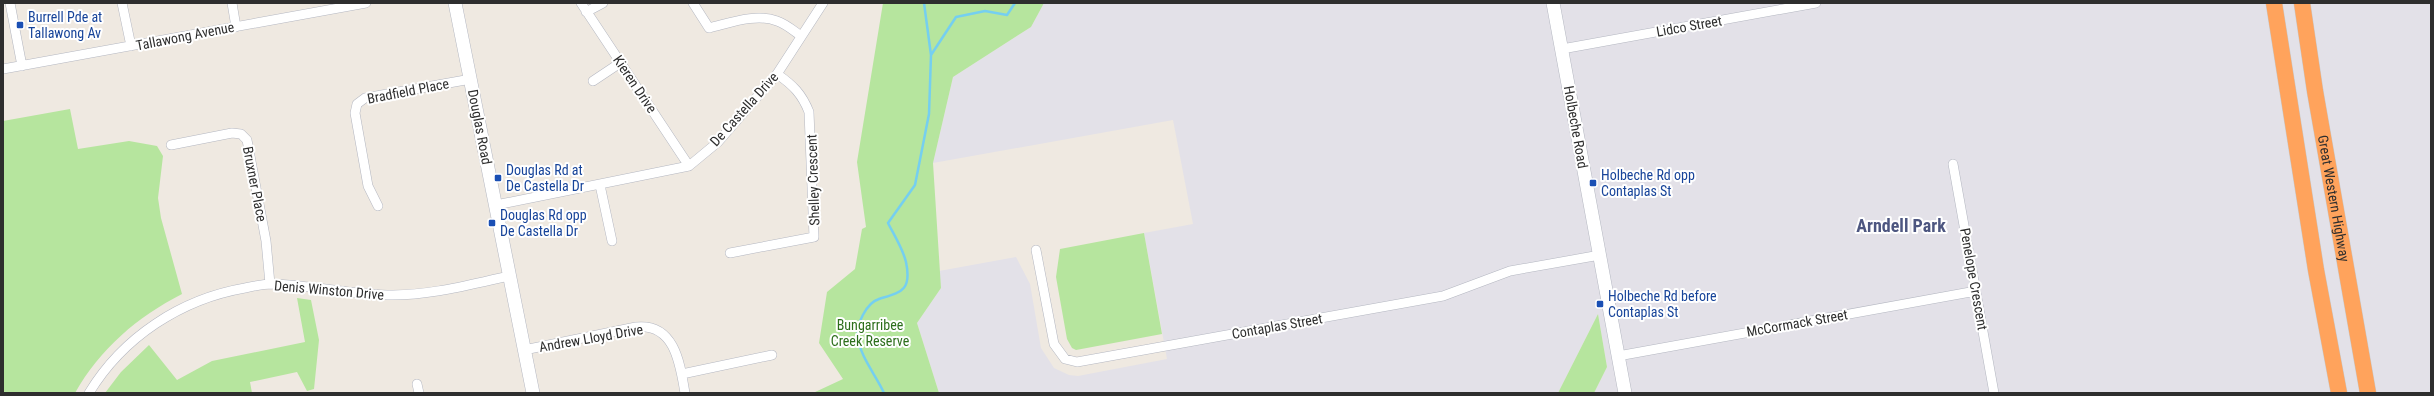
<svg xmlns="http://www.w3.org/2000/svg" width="2434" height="396" viewBox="0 0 2434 396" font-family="'Roboto Condensed',sans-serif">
  <rect width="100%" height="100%" fill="#efe9e1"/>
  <!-- industrial -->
  <path fill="#e3e1e8" d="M1044,3H2431V393H1594L1607,367L1598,314L1558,393H939L917,323L941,288L939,271L1016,257L1030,284L1041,348L1054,368L1069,375L1078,376L1167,359L1144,233L1193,224L1173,120L933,163L953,77L1031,27Z"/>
  <!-- green -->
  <path fill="#b6e59e" d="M883,3H1044L1031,27L953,77L933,163L941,288L917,323L939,393H813L843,379L819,343L827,292L855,269L862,229L866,227L857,162Z
    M70,109L78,149L129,141L157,146L163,156L158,198L161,218L182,294C137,317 100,349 75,393H3V121Z
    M1144,233L1162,334L1076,350L1072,348L1067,339L1056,277L1060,249Z
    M297,298L311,300L319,340L314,389L307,391L297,372L250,382L252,393H105L121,372L149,345L177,380L212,361L305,342Z
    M1598,314L1607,367L1594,393H1558Z"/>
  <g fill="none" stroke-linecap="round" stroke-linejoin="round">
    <!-- stream -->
    <path stroke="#75cff0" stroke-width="2.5" d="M924,3L931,55
      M884,393C876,375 860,357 858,337C856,325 866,303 879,299C901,292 912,291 906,262C903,249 894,235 888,223L915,185L929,114L931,55L956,17L985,11L1007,15L1015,3"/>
    <!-- street casing -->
    <g stroke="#b4b7c1" stroke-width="10">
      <path id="street" d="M10,3L22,66
        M122,3L131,46
        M232,3L236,27
        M581,3L689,166
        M693,3L709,28C730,23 756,13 777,21C786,24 794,31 801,36
        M586,12L603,3
        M1562,49L1816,3
        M3,69L366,3
        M593,81L620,63
        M171,145L232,133L241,134L247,140L266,241L270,284
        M1953,164L1994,393
        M600,185L612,241
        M496,205L689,166L718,142L777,74L823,3
        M378,206L368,186L355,113L357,104L365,98L471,79
        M1036,250L1054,344L1065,359L1077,362L1443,296L1510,271L1600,255
        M730,253L814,237L809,112C802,94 793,85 777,74
        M524,350L636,327C675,323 680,364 685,393
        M1618,356L1976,291
        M682,374L772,355
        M417,384L419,393
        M89,393C123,337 181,299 245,288C254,286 263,284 272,284C313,285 352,295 393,295C433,295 471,284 510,276"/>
    </g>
    <!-- secondary casing -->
    <g stroke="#b4b7c1" stroke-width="14">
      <path id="secondary" d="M455,3L533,393
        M1553,3L1625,393"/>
    </g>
    <!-- highway casing -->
    <g stroke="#c9c9c9" stroke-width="17">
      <g id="highway">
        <path d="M2274,3L2316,270L2339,393"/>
        <path id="s1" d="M2302,3L2315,91L2368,393"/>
      </g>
    </g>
    <!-- street -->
    <use href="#street" stroke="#fff" stroke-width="9"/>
    <!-- secondary -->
    <use href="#secondary" stroke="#fff" stroke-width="13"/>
    <!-- highway -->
    <use href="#highway" stroke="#ffa35c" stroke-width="16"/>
  </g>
  <!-- markers -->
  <g fill="#1a4fb4" stroke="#fff" stroke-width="1.5">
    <rect x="16" y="21" width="8" height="8" rx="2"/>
    <rect x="494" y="174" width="8" height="8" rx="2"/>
    <rect x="1589" y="179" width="8" height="8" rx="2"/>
    <rect x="488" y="219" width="8" height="8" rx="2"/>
    <rect x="1596" y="300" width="8" height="8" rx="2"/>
  </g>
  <g text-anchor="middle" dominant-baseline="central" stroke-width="4" stroke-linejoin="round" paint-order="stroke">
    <!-- transit labels -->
    <g font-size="14" fill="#164399" stroke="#fff" text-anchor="start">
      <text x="28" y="17">Burrell Pde at<tspan x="28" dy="16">Tallawong Av</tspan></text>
      <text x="506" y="170">Douglas Rd at<tspan x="506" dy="16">De Castella Dr</tspan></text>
      <text x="1601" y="175">Holbeche Rd opp<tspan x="1601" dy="16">Contaplas St</tspan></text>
      <text x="500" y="215">Douglas Rd opp<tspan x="500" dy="16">De Castella Dr</tspan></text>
      <text x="1608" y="296">Holbeche Rd before<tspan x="1608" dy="16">Contaplas St</tspan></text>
    </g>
    <!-- street labels -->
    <g font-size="14" fill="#2e2e2e" stroke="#fff">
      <text transform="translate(1689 26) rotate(-10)">Lidco Street</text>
      <text transform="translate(185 36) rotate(-11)">Tallawong Avenue</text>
      <text transform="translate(635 84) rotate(56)">Kieren Drive</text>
      <text transform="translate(408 91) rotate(-11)">Bradfield Place</text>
      <text transform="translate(744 109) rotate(-48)">De Castella Drive</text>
      <text transform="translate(480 127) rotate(79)">Douglas Road</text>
      <text transform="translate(1576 127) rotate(80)">Holbeche Road</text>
      <text transform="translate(813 180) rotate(-92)">Shelley Crescent</text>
      <text transform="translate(255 184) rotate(79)">Bruxner Place</text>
      <text stroke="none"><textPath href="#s1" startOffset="198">Great Western Highway</textPath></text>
      <text transform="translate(1974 279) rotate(80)">Penelope Crescent</text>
      <text transform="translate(329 290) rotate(5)">Denis Winston Drive</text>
      <text transform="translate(1797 323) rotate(-10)">McCormack Street</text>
      <text transform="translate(1277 326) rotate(-10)">Contaplas Street</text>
      <text transform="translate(591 338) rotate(-10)">Andrew Lloyd Drive</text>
    </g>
    <!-- park labels -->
    <g font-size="14" fill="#2c6e1b" stroke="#fff">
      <text x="870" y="325">Bungarribee<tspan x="870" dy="16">Creek Reserve</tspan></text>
    </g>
    <!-- district labels -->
    <g font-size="18" font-weight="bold" fill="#4d5680" stroke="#fff">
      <text x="1901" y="225">Arndell Park</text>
    </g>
  </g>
  <!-- border -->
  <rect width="2434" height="396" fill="none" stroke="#2e2e2e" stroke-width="8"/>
</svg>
